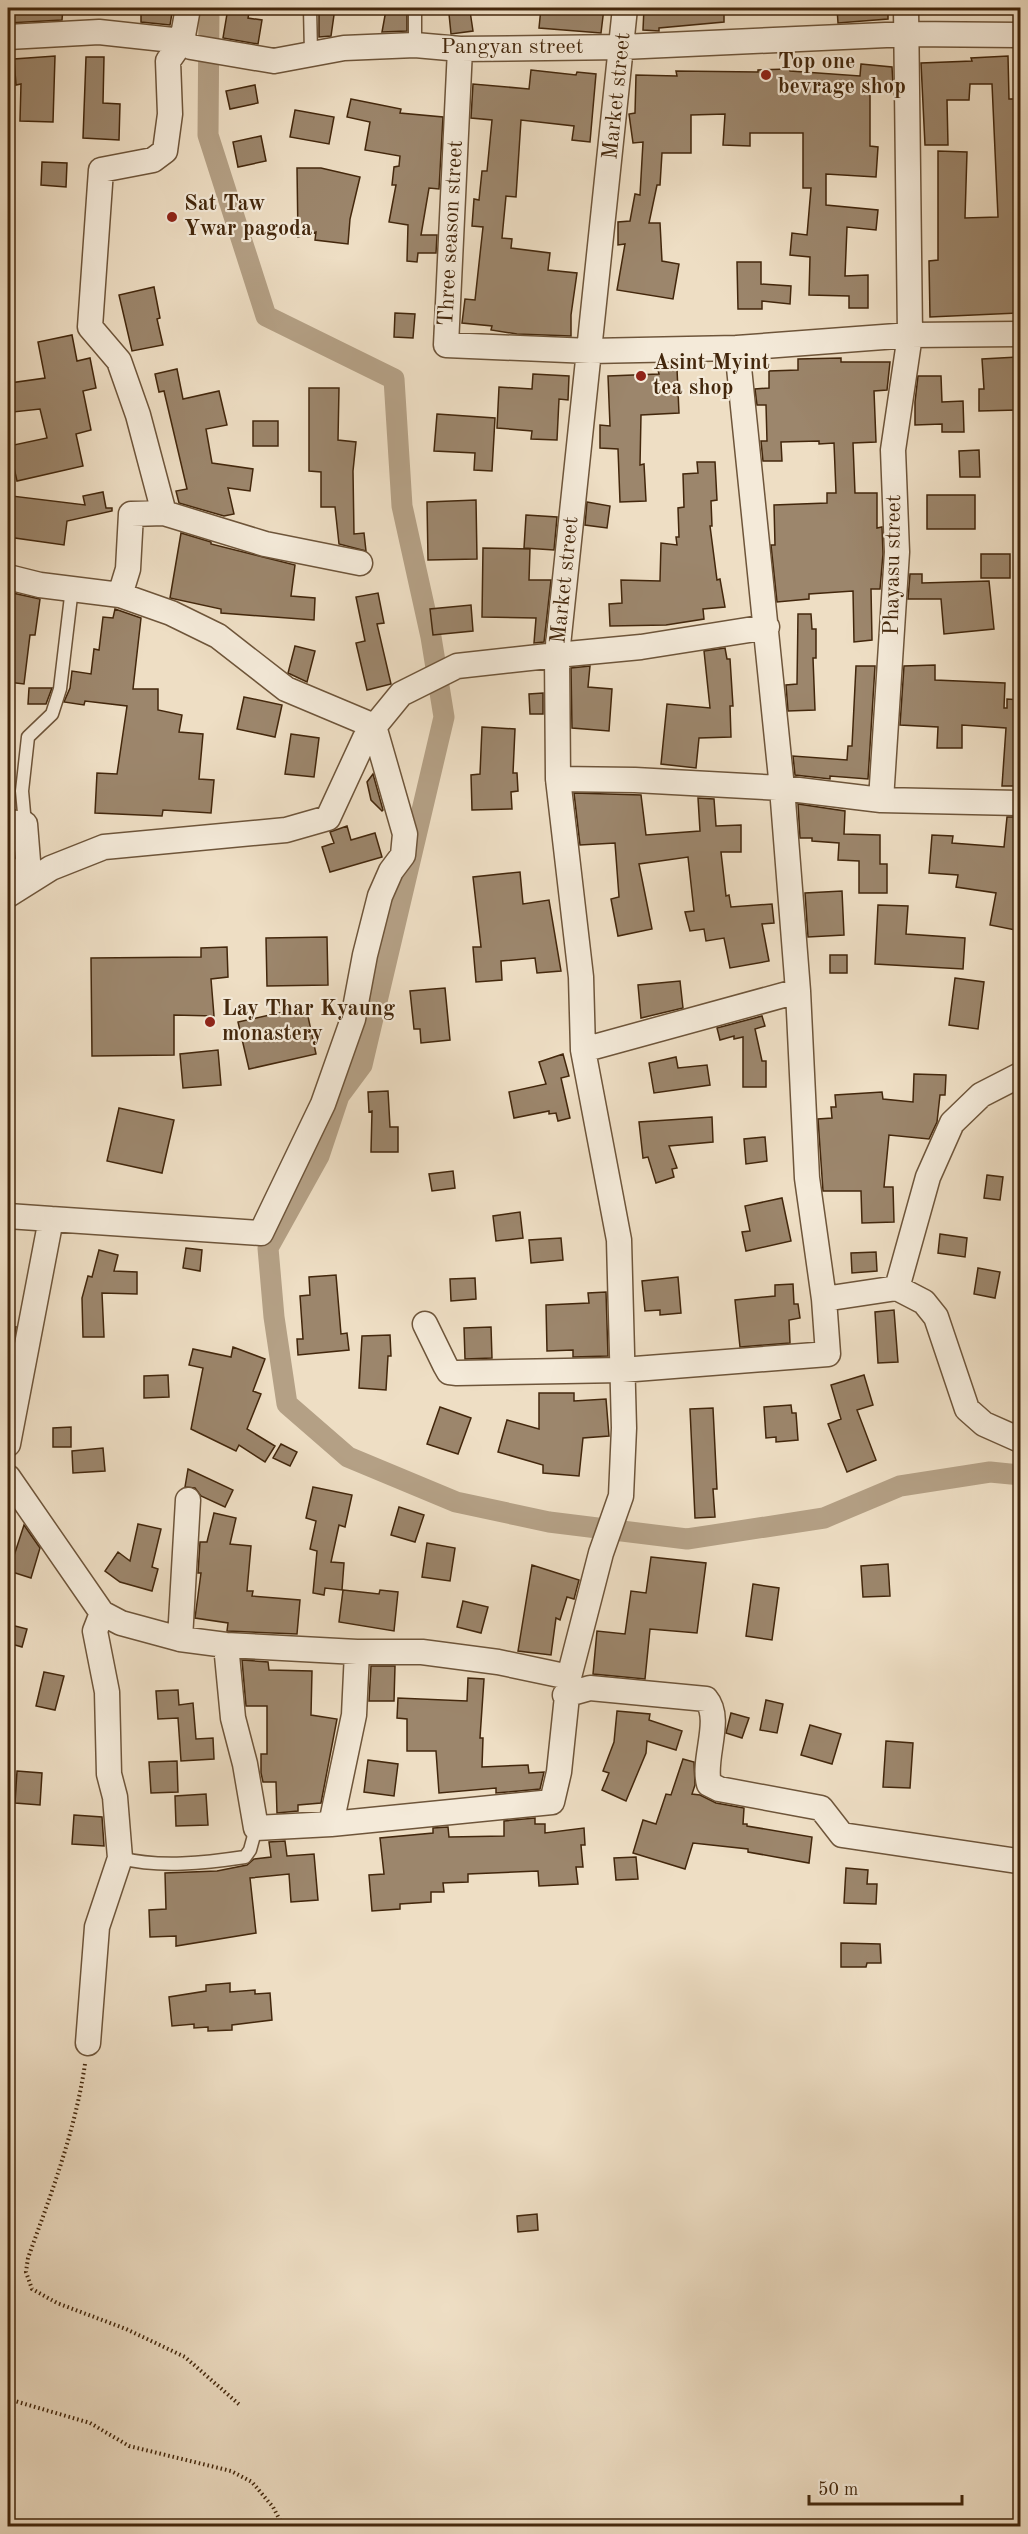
<svg xmlns="http://www.w3.org/2000/svg" width="1028" height="2534" viewBox="0 0 1028 2534" font-family="'Old Standard TT',serif">
  <rect width="100%" height="100%" fill="#eedec4"/>
  <filter id="stains"><feTurbulence type="fractalNoise" baseFrequency=".00333" numOctaves="4"/><feColorMatrix values="0 0 0 0 .2 0 0 0 0 .09 0 0 0 0 .02 0 0 0 .5 -.17"/></filter>
  <radialGradient id="worn" r=".72"><stop offset=".6" stop-color="#630" stop-opacity="0"/><stop offset="1" stop-color="#630" stop-opacity=".3"/></radialGradient>
  <g fill="none" stroke-linecap="round" stroke-linejoin="round">
    <!-- canal -->
    <path stroke="#b4a085" stroke-width="21" d="M209,8L208,135L266,316L394,379L402,506L431,637L444,717L362,1065L339,1096L319,1156L268,1248L274,1317L287,1404L348,1457L456,1502L549,1522L687,1539L824,1518L900,1486L990,1472L1020,1475"/>
  </g>
  <!-- building -->
  <path fill="#9c866c" stroke="#43270c" stroke-width="1.5" d="M8,8H63L62,20L8,23Z
    M228,8H250L248,18L262,20L258,44L223,38Z
    M319,8H335L331,36L319,37Z
    M541,8H604L601,33L539,28Z
    M644,8L682,10V8H711L712,13L724,14V22L659,28V31L643,30Z
    M837,8H888V19L838,23Z
    M386,10L407,14V31L382,32Z
    M470,11L473,31L451,34L449,14Z
    M141,12L172,13L170,25L141,22Z
    M55,56L53,122L20,121L21,84L16,85L14,59Z
    M1008,56L1009,99H1016L1018,170H1020V313L930,317L929,261L938,260V151L967,152L965,218L998,217L992,84H970L969,100H947L948,145H925L921,63L972,61L971,58Z
    M86,57H104L103,103L120,104L119,140L83,138Z
    M861,64L892,67L893,85L870,83V146L878,147L876,177L826,174V205L878,210L876,230L847,227L845,276L868,275V308H849V296L809,295L810,257L790,255L792,233L807,235L811,188H803V133H750V146L723,145L725,114L691,115V153H662L660,185H657L649,223H660L662,261L679,264L673,299L617,290L625,244L618,245V222L630,221L635,194L640,195L643,142L633,143L629,114L635,113L636,75L677,76L676,71L758,72V70L789,69L790,71L860,76Z
    M531,70L576,75L577,72L596,74L590,142L572,140L574,126L521,120L516,197L506,196L502,238L512,239L511,248L550,253L548,270L577,273L571,315V336L517,334L491,330L492,326L462,323L465,299L475,300L483,227L472,226L474,199L479,200L482,171H487L492,120L471,118L473,84L529,89Z
    M255,85L258,103L230,109L226,91Z
    M351,99L401,109L400,113L443,117L439,189L429,188L421,235H437L436,253H418L417,262L407,261L408,225L389,222L396,185H392L394,167L399,166L400,156L365,150L370,122L347,117Z
    M295,110L334,117L329,144L290,137Z
    M261,136L266,161L238,167L233,142Z
    M42,162L67,163L66,187L41,185Z
    M297,168H321L360,177L350,219L348,244L315,240L316,232L298,237Z
    M737,262H761V284L791,286L790,304L762,301V309H738Z
    M154,287L160,318L157,319L163,345L132,351L119,295Z
    M395,313L415,314L413,338L394,337Z
    M72,335L77,361L90,358L96,388L83,391L91,430L76,434L83,466L17,481L9,446L47,438L40,409L13,412L10,383L45,378L38,342Z
    M1020,357V410L979,411V389H984L982,359Z
    M841,358V362H890L887,390L874,391L876,442L853,443L855,493H877V528L882,527L883,554L880,589H871L872,640L854,642L853,591L809,594V599L777,602L771,545H775L774,505L827,503V493H836L834,443L819,444V441L781,442L782,461H763L761,441H767L766,405H757L755,389L769,388V371L798,370V359Z
    M177,369L183,399L219,391L227,425L206,429L212,463L253,469L250,491L228,488L234,514L224,516L179,503L176,491L187,489L164,391L159,392L155,374Z
    M677,369L679,413L641,415L640,465L644,464L646,501L620,502L618,449L600,448V425L610,426L608,376L659,374L658,370Z
    M533,374L569,376L568,400L559,399L557,440L531,439L532,431L497,428L499,387L532,389Z
    M918,376H941L942,402L963,401L964,432H942V424L915,425V402Z
    M309,388H339L338,440L356,442L353,471L354,534L364,533L366,551L339,544L335,507H321V472L309,471Z
    M437,414L495,418L492,471L474,470L475,453L434,451Z
    M253,421H278V446H253Z
    M979,450L980,477H960L959,451Z
    M697,462H715L717,500L711,501L712,526H710L717,580L720,579L725,607L703,609L704,619L666,625L610,626L609,604L622,603L621,580L660,581L661,543L677,545L676,537H679L678,508L684,507L683,474L698,473Z
    M103,492L106,508H112V511L67,521L64,545L8,537L12,496L85,505L83,496Z
    M927,495H975V529H927Z
    M476,500L477,559L428,560L427,502Z
    M587,502L610,506L607,528L585,525Z
    M526,515L557,517L554,550L524,548Z
    M181,533L211,542V544L295,565L291,596L315,598L314,620L221,613V609L170,598Z
    M483,548L530,549L529,580H551L544,642L534,643L536,618L482,617Z
    M981,554H1010V578H981Z
    M910,574H922V583L989,581L994,629L944,634L941,599H908Z
    M8,592L40,599L35,635H30L24,684L8,682Z
    M378,593L384,623L377,624L391,684L367,690L356,643L365,641L356,597Z
    M471,605L473,631L433,635L430,609Z
    M115,609L141,618L133,689H158V710L182,715L179,732L203,734L199,779L214,780L211,813L163,810L162,816L95,813L97,773L117,774L127,706L85,701L84,705L64,702L70,688L72,671L91,674L94,649L99,650L103,617L113,618Z
    M798,614H811L812,629H816V658H813L815,710L788,711L786,685L797,684Z
    M295,646L315,651L307,682L288,673Z
    M725,648L727,659H730L733,706H730L731,737L699,738L696,768L661,764L667,704L710,708L704,651Z
    M935,665V680L1005,683L1004,708H1007V699L1020,700V786H1002L1006,728L962,725V748H937L938,727L900,725L904,666Z
    M590,666L588,687L612,689L609,731L572,728L571,668Z
    M856,666H875L868,779L830,776V779L795,775L793,756L847,760L848,746H852Z
    M29,688H52L46,704H28Z
    M543,693V714H530L529,694Z
    M244,697L282,705L275,737L237,729Z
    M482,727L515,729L513,773H517L518,791L511,792L512,809L472,810L471,775L480,774Z
    M291,734L319,738L314,777L285,774Z
    M373,774L383,810L382,811L371,800L367,782Z
    M574,793L641,795L646,835L700,831L698,798L714,799L716,826L741,825V852H721L726,896L729,895L731,907L772,904L774,923L762,924L769,961L730,968L724,938L706,941L704,929L690,931L685,912L694,911L688,857L639,864L652,929L618,936L611,899L619,897L615,843L580,845Z
    M798,804L845,811L844,834L880,835V864H887V893H859V861L838,860L839,843L812,841V838H800Z
    M1007,817H1020V931L990,925L996,893L956,887L958,875L929,873L932,835L953,836L952,843L1004,847Z
    M347,826L351,840L375,833L382,857L330,872L322,847L334,843L330,832Z
    M520,872L523,904L549,900L561,971L537,973L535,958L501,961L502,980L476,982L473,947H481L473,877Z
    M842,891L844,935L808,937L805,893Z
    M878,905L908,906L906,934L965,938L963,969L875,964Z
    M327,937L328,985L267,986L266,938Z
    M227,947L228,977L211,979L214,1016L174,1015V1055L92,1056L91,958L201,957V948Z
    M830,955H847V973H830Z
    M955,978L984,982L978,1029L949,1025Z
    M680,981L683,1008L641,1018L638,985Z
    M445,988L450,1040L421,1043L420,1029H414L410,991Z
    M306,1007L316,1054L249,1069L238,1022Z
    M762,1016L765,1026L755,1029L762,1061H766V1087H743V1037L734,1039V1036L720,1040L717,1028Z
    M218,1050L221,1085L183,1088L180,1054Z
    M563,1054L569,1076L561,1078L570,1118L558,1121L556,1113L549,1114V1111L514,1118L509,1092L546,1084L539,1062Z
    M676,1057L678,1068L707,1065L710,1085L654,1093L649,1063Z
    M914,1074L946,1075L945,1095H940L937,1122L929,1139L889,1135L884,1187H893L894,1222L862,1223L861,1191H823L818,1119L832,1118L831,1107H836L835,1095L882,1092L883,1099L913,1102Z
    M388,1091L390,1127H398V1152H371L372,1111L369,1112L368,1092Z
    M119,1108L174,1120L162,1173L107,1161Z
    M712,1117L713,1142L669,1146L677,1168L672,1169L674,1177L656,1183L648,1157L643,1158L639,1122Z
    M765,1137L767,1161L746,1164L744,1139Z
    M453,1171L455,1188L432,1191L429,1174Z
    M987,1175L1003,1177L1000,1200L984,1198Z
    M782,1198L791,1241L746,1251L742,1232L750,1231L745,1206Z
    M520,1212L523,1238L496,1241L493,1216Z
    M940,1234L967,1238L965,1257L938,1253Z
    M561,1238L563,1260L531,1263L529,1240Z
    M186,1248L202,1250L200,1271L183,1268Z
    M99,1250L118,1255L114,1271L137,1272V1294L102,1293L104,1337H83L82,1298L88,1276L92,1277Z
    M876,1252L877,1271L852,1273L851,1253Z
    M978,1268L1000,1272L995,1298L974,1294Z
    M336,1275L341,1334L347,1333L349,1350L298,1355L297,1339H303L300,1296L310,1295L309,1277Z
    M678,1277L681,1313L660,1315V1310L645,1311L642,1281Z
    M475,1278L476,1299L451,1301L450,1279Z
    M793,1284L794,1304H798L800,1318L789,1320L790,1343L740,1347L735,1300L775,1296V1285Z
    M606,1292L608,1356L573,1357V1350L547,1351L546,1305L589,1303L588,1293Z
    M894,1310L898,1362L878,1363L875,1312Z
    M8,1326L16,1327L8,1371Z
    M491,1327L492,1358L465,1359L464,1328Z
    M390,1335L391,1356H388L386,1390L359,1388L362,1336Z
    M233,1347L265,1359L253,1391L261,1394L247,1429L275,1446L265,1462L239,1445L236,1451L191,1429L203,1368L189,1365L193,1349L231,1357Z
    M168,1375L169,1397L144,1398V1376Z
    M864,1375L873,1405L857,1410L876,1460L847,1472L828,1424L841,1419L831,1385Z
    M539,1393H574V1401L606,1399L609,1436L583,1438L579,1476L543,1473V1465L498,1452L507,1420L539,1429Z
    M791,1405L792,1413H796L798,1440L776,1442V1437L766,1438L764,1407Z
    M440,1407L471,1418L458,1454L427,1444Z
    M713,1408L717,1489H713L715,1517L695,1518L690,1409Z
    M71,1427V1447H53V1428Z
    M281,1444L297,1452L290,1466L273,1458Z
    M103,1448L105,1471L73,1473L72,1451Z
    M188,1469L233,1490L225,1507L201,1496L195,1488L185,1487Z
    M313,1487L352,1495L345,1527L339,1525L331,1562L344,1563L342,1590L325,1588L324,1595L313,1593L317,1551L310,1549L316,1521L306,1518Z
    M399,1507L424,1515L415,1542L391,1535Z
    M214,1513L236,1518L230,1544L251,1546L247,1591H253L252,1596L300,1600L297,1634L227,1631L228,1623L195,1618L201,1573H198L200,1542H207Z
    M138,1524L161,1529L152,1567L158,1569L152,1591L120,1582L105,1571L118,1552L130,1561Z
    M24,1525L40,1548L31,1578L9,1571Z
    M427,1543L455,1548L450,1581L422,1577Z
    M651,1557L706,1563L697,1633L650,1629L645,1679L593,1674L597,1631L625,1634L631,1591L646,1593Z
    M888,1564L890,1596L863,1597L861,1566Z
    M532,1565L579,1580L574,1599L567,1597L560,1620L556,1618L551,1655L518,1651Z
    M753,1584L779,1588L772,1640L746,1636Z
    M343,1590L379,1594L380,1590L398,1592L394,1631L339,1622Z
    M463,1601L488,1607L481,1633L457,1627Z
    M11,1625L27,1629L22,1647L8,1643Z
    M242,1660L268,1662L269,1670L312,1671L311,1715L337,1719L321,1803L298,1805V1811L277,1813L276,1782H263L261,1773V1754H267V1706H246Z
    M371,1666H395L394,1701H369Z
    M44,1672L64,1676L55,1710L36,1706Z
    M468,1678L484,1679L480,1738H483L482,1767L528,1765L529,1773L544,1772L540,1789L496,1793V1788L439,1793L436,1751H407V1719L397,1718L398,1698L467,1701Z
    M178,1690L179,1705L193,1703L196,1739L213,1738L214,1759L181,1761L178,1718L158,1719L156,1691Z
    M766,1700L783,1704L777,1733L760,1730Z
    M617,1711L650,1714L649,1720L682,1731L676,1750L647,1741L646,1753L626,1801L602,1790L609,1773L603,1771L614,1742Z
    M731,1713L749,1718L742,1738L726,1733Z
    M810,1725L841,1734L832,1764L801,1755Z
    M886,1741L913,1743L910,1788L883,1787Z
    M683,1759L694,1762L695,1785L692,1794L700,1795L716,1803L744,1808L743,1824H747V1826L812,1837L809,1863L748,1852V1849L693,1843L685,1869L633,1853L643,1820L656,1824L666,1794L671,1795Z
    M368,1760L398,1764L394,1796L364,1792Z
    M177,1761L178,1792L151,1793L149,1762Z
    M17,1771L42,1773L40,1805L15,1803Z
    M206,1794L208,1825L176,1826L175,1796Z
    M74,1815L102,1817L104,1846L72,1844Z
    M535,1818V1824H545V1833L584,1828L585,1845H581L583,1867H576L578,1884L539,1886L538,1871L468,1874V1882L443,1883L444,1892H431V1902L400,1904V1909L372,1911L369,1875L384,1874L380,1838L433,1833V1828L448,1827L449,1837L504,1836V1821Z
    M285,1841L287,1856L314,1854L318,1900L291,1902L289,1874L250,1878L256,1933L176,1946V1936L150,1937L149,1910L166,1909L165,1873L217,1871L247,1865L254,1859L271,1857L269,1842Z
    M636,1857L638,1879L616,1880L614,1858Z
    M846,1868L868,1870L867,1884H877L876,1904L844,1903Z
    M841,1943L880,1944L881,1963H867L866,1967H841Z
    M230,1983V1992L255,1990V1994L270,1993L272,2020L232,2025V2030L208,2031V2027L194,2028V2024L172,2026L169,1997L206,1991V1985Z
    M537,2214L538,2230L518,2232L517,2216Z"/>
  <g fill="none" stroke-linecap="round" stroke-linejoin="round">
    <!-- lane casing -->
    <g stroke="#6e553a" stroke-width="15">
      <path id="lane" d="M310,8L311,53
        M415,45V8
        M25,824L22,791L28,737L52,714L60,689L72,588
        M120,1858C160,1868 205,1863 245,1857L250,1850L256,1828"/>
    </g>
    <!-- street casing -->
    <g stroke="#6e553a" stroke-width="27">
      <path id="street" d="M8,37L99,32L182,41L191,47L274,61L344,48L415,45L460,49L622,47L908,34L1020,35
        M460,49L446,345L590,351L737,348L910,335L1020,334
        M164,513L265,544L360,563
        M8,577L40,585L120,595L171,613L218,636L286,689L374,726L405,834L403,855L391,871L380,896L365,955L353,1019L323,1104L261,1233L51,1219
        M120,595L128,569L131,514L164,513L138,415L119,361L90,327L101,170L153,160L165,151L170,114L168,61L182,41L188,8
        M558,779L635,780L782,788L881,800L1020,803
        M881,800L897,552L893,450L910,335L906,8
        M8,822L25,824L28,861L11,892
        M8,895L51,868L104,847L286,830L328,818L365,738L401,694L457,666L557,655L625,8
        M583,1050L798,991
        M8,1216L51,1219L8,1444
        M897,1288L928,1177L952,1123L981,1095L1020,1075
        M824,1299L897,1288L924,1302L936,1317L967,1409L984,1424L1020,1440
        M425,1324L445,1365L449,1372L457,1373L622,1370L828,1354L824,1299L807,1178L798,991L782,788L737,348
        M8,1477L102,1613L121,1623L180,1639L226,1645L357,1652H422L498,1662L569,1677
        M180,1639L188,1500
        M226,1645L233,1718L245,1764L256,1828L331,1824L552,1802L559,1772L569,1677L601,1553L621,1496L624,1428L619,1240L583,1050L581,977L558,779L557,655L641,647L767,627
        M565,1695L590,1688L706,1699C723,1719 702,1759 709,1784L719,1789L821,1808L842,1835L1017,1861
        M331,1824L354,1715L357,1652
        M88,2043L97,1927L120,1858L115,1797L109,1774L107,1692L95,1631L102,1613"/>
    </g>
    <!-- path -->
    <path stroke="#43270c" stroke-width="4" stroke-dasharray="1.5 3" stroke-linecap="butt" d="M85,2064C75,2132 51,2194 28,2258L26,2272L32,2289L57,2303L126,2329L185,2357L241,2406
      M8,2399L90,2423L129,2446L231,2471L252,2482L273,2507L283,2526"/>
    <!-- lane -->
    <use href="#lane" stroke="#f4ead9" stroke-width="12"/>
    <!-- street -->
    <use href="#street" stroke="#f4ead9" stroke-width="24"/>
  </g>
  <!-- markers -->
  <g fill="#8f2418" stroke="#f4ead9" stroke-width="2">
    <circle cx="766" cy="75" r="6"/>
    <circle cx="172" cy="217" r="6"/>
    <circle cx="641" cy="376" r="6"/>
    <circle cx="210" cy="1022" r="6"/>
  </g>
  <g text-anchor="middle" dominant-baseline="central" stroke-width="4.5" stroke-linejoin="round" paint-order="stroke">
    <!-- street labels -->
    <g font-size="22" fill="#43270c" stroke="#f4ead9">
      <text x="512" y="47">Pangyan street</text>
      <text transform="translate(617 96) rotate(-84)">Market street</text>
      <text transform="translate(451 233) rotate(-87)">Three season street</text>
      <text transform="translate(893 565) rotate(-89)">Phayasu street</text>
      <text transform="translate(565 580) rotate(-84)">Market street</text>
    </g>
    <!-- poi labels -->
    <g font-size="22" font-weight="bold" fill="#43270c" stroke="#f4ead9" text-anchor="start">
      <text x="778" y="62">Top one<tspan x="778" dy="25">bevrage shop</tspan></text>
      <text x="184" y="204">Sat Taw<tspan x="184" dy="25">Ywar pagoda</tspan></text>
      <text x="653" y="363">Asint Myint<tspan x="653" dy="25">tea shop</tspan></text>
      <text x="222" y="1009">Lay Thar Kyaung<tspan x="222" dy="25">monastery</tspan></text>
    </g>
  </g>
  <!-- margin -->
  <rect width="1028" height="2534" fill="none" stroke="#eedec4" stroke-width="30"/>
  <rect x="9" y="9" width="1010" height="2516" fill="none" stroke="#43270c" stroke-width="3"/>
  <rect x="15" y="15" width="998" height="2504" fill="none" stroke="#43270c" stroke-width="1.5"/>
  <!-- scale -->
  <path d="M809 2495v9h153v-9" fill="none" stroke="#43270c" stroke-width="3"/>
  <text x="818" y="2495" font-size="18" fill="#43270c" stroke="#f4ead9" stroke-width="4.5" paint-order="stroke">50 m</text>
  <rect width="100%" height="100%" filter="url(#stains)"/>
  <rect width="100%" height="100%" fill="url(#worn)"/>
</svg>
